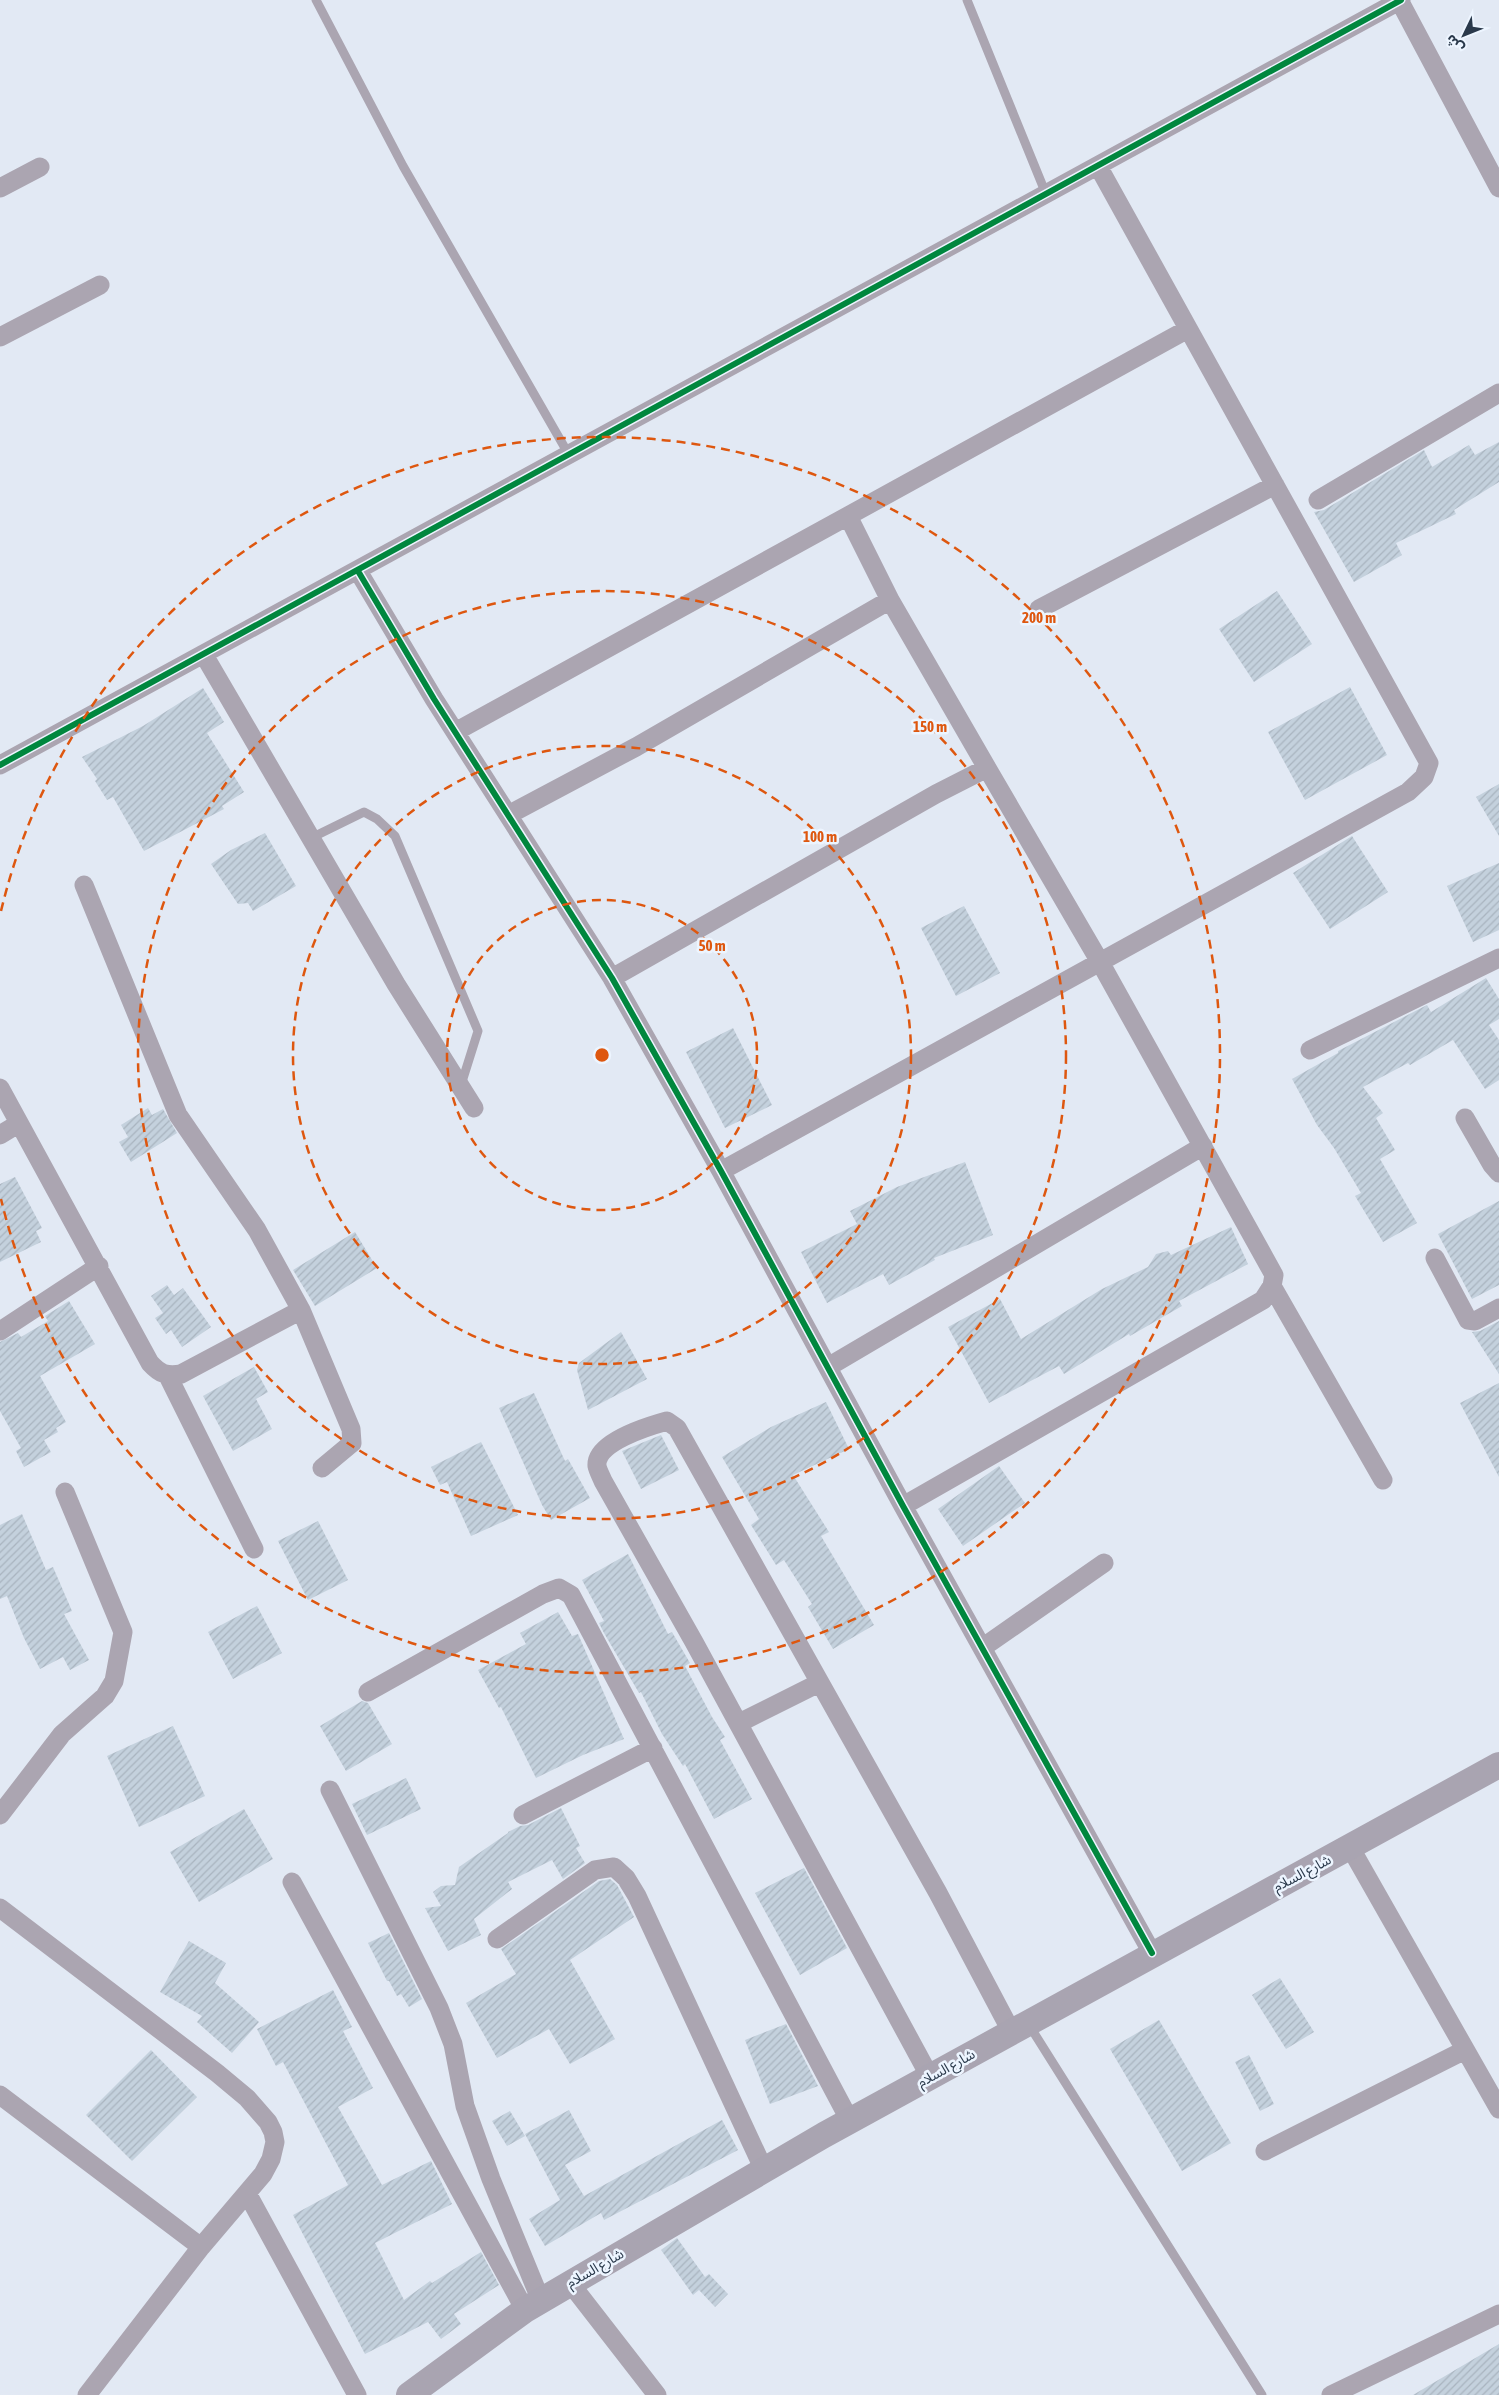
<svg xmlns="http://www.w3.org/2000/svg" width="1499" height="2395" viewBox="0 0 1499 2395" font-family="'Asap Condensed','Noto Sans Arabic',sans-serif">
  <defs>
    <pattern id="building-hatch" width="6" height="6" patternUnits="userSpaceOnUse" patternTransform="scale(1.25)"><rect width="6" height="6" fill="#c4d1dd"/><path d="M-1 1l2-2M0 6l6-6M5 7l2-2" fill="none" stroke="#a9b4bf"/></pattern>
  </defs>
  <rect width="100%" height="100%" fill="#e2e9f4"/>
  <!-- building -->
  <path fill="url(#building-hatch)" d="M1499,442V482L1454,510L1456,514L1396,543L1402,555L1354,582L1314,512L1324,510L1424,450L1432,467L1469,445L1475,455Z
    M1277,591L1312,644L1254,682L1219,629Z
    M1350,687L1387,755L1305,800L1268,732Z
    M203,688L224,722L207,733L244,792L222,806L224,809L144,851L113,797L107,800L95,781L97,779L82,757L143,726Z
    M1499,784V836L1476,797Z
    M265,833L296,886L253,911L248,903L238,904L211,864L231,850Z
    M1352,836L1388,892L1330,929L1293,873Z
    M1499,863V930L1473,942L1447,886Z
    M964,906L1000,973L956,996L921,928Z
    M1486,978L1499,999V1019L1489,1025L1499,1040V1080L1485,1089L1453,1040L1410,1065L1408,1063L1363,1087L1383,1113L1376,1118L1395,1150L1380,1159L1417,1223L1383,1242L1355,1196L1361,1193L1334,1148L1317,1125L1292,1079L1338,1053V1051L1427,1005L1431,1012Z
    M733,1028L772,1105L725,1128L686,1052Z
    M148,1108L152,1115L163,1109L177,1133L131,1162L119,1142L128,1137L121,1125Z
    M965,1162L993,1235L934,1258L935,1260L889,1285L883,1274L827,1303L801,1252L857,1224L850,1211L897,1187Z
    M15,1177L42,1228L36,1231L41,1242L0,1262V1184Z
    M1499,1201V1285L1472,1299L1438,1234Z
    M1231,1227L1248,1264L1179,1301L1182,1306L1130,1336L1129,1334L1064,1374L1059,1366L989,1403L948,1327L1000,1299L1021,1339L1102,1289L1148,1267L1156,1254L1168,1251L1171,1255Z
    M355,1232L377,1268L315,1306L293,1270Z
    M167,1285L174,1295L183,1288L211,1327L182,1347L171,1330L166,1334L155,1318L163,1313L151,1296Z
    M69,1301L95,1344L40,1376L66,1422L56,1428L58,1432L44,1440L51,1452L24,1467L16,1451L21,1448L0,1411V1342L18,1333L21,1337L48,1321L45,1316Z
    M1499,1321V1374L1472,1332L1480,1331Z
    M621,1332L647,1379L588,1410L577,1370L579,1363Z
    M254,1367L268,1392L256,1399L272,1429L233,1451L203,1396Z
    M1499,1383V1477L1460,1403Z
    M534,1393L565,1461L568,1459L590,1498L551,1520L542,1505L499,1408Z
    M826,1402L849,1449L793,1475L829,1532L821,1536L874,1625L833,1649L808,1607L812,1604L784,1560L776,1565L751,1525L759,1519L722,1457L771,1427Z
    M661,1435L679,1470L641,1489L622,1451Z
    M481,1442L518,1515L471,1536L447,1482L440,1485L431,1467Z
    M999,1466L1025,1503L963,1546L938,1509Z
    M22,1514L46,1570L53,1567L72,1611L64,1614L89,1660L70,1670L63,1657L40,1669L24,1638L7,1596L0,1599V1525Z
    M318,1521L348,1580L308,1600L278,1541Z
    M628,1554L668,1634L672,1632L690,1663L685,1666L712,1717L725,1737L720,1740L752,1799L714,1819L685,1764L683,1766L662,1734L641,1692L639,1693L604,1633L599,1623L604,1621L582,1580Z
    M257,1606L282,1653L233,1679L208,1632Z
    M558,1612L572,1636L578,1634L624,1739L583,1755L536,1778L501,1707L499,1708L478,1670L526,1644L520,1633Z
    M362,1701L368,1703L392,1744L346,1771L320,1726Z
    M173,1726L205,1796L139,1827L107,1756Z
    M406,1778L421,1809L367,1835L352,1804Z
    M561,1808L580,1846L576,1848L585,1863L563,1879L552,1860L508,1882L512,1889L474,1919L481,1935L448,1951L425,1908L441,1906L433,1892L441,1886L455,1885L459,1867L508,1833V1832L520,1826L528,1825Z
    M244,1809L273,1859L199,1902L170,1852Z
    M804,1868L847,1948L800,1975L755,1893Z
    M610,1879L617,1885L634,1917L570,1960L615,2039L570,2064L549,2029L497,2058L466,2003L516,1974L501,1949L599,1881Z
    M389,1933L422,1999L409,2007L401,1994L397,1996L389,1981H387L368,1943Z
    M189,1941L226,1963L215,1983L259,2022L232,2053L197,2022L202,2016L160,1992Z
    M1280,1978L1314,2032L1286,2049L1252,1995Z
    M333,1990L352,2027L343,2031L373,2088L338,2107L382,2185L431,2161L452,2204L375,2243L404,2300L430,2281L432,2283L481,2252L499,2285L454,2314L461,2324L441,2339L428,2322L365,2354L293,2215L348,2185L283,2062L276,2066L257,2029Z
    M1159,2020L1231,2143L1182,2171L1110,2049Z
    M786,2024L818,2086L770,2104L745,2040Z
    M151,2050L197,2097L132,2161L86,2115Z
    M1249,2055L1274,2104L1260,2111L1235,2062Z
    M569,2110L591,2151L565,2165L584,2196L722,2120L738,2150L604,2220L601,2213L545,2246L529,2219L560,2200L525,2134Z
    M510,2111L525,2136L507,2146L492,2121Z
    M677,2238L705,2277L709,2274L728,2294L715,2307L699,2290L693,2295L661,2250Z
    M1499,2344V2395H1413Z"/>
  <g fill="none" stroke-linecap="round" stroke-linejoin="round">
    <!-- lane -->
    <path stroke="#aba5b1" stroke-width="9" d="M316,0L403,166L569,455
      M967,0L1046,194
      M311,838L364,812L377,819L395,836L478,1031L461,1085
      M1029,2025L1262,2395"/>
    <!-- street -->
    <path stroke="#aba5b1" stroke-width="19" d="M1399,0L1499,188
      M0,188L40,167
      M0,337L100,285
      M1318,500L1499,393
      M358,571L434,699L612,978L721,1171L903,1506L1152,1953
      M890,600L987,768
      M1039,609L1275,485
      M204,655L396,984L474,1108
      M455,732L1188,329
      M0,765L1401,0
      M508,815L636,747L890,600L848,516
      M612,978L936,794L987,768L1100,962L1274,1275L1272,1286L1263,1300L903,1506
      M1310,1050L1499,958
      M0,1088L150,1363C160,1374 166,1376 181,1374L301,1310L257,1230L178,1115L84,885
      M1465,1118L1492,1165L1499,1173
      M0,1135L18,1124
      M721,1171L1408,792L1424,777L1429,763L1098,166
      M1435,1258L1468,1320L1475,1321L1499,1308
      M1272,1286L1383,1480
      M301,1310L351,1429L352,1443L322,1468
      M0,1331L99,1266
      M828,1367L1203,1146
      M168,1376L254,1549
      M982,1648L1104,1563
      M368,1692L543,1594L559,1588L571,1595L850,2121
      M739,1723L819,1683
      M330,1790L439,2008L453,2044L465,2106L491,2179L541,2301
      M0,1815L62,1734L105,1696L114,1681L123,1632L65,1492
      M523,1815L653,1748
      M1350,1847L1499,2109
      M292,1882L525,2310
      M0,1908L217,2073L247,2098L268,2122L273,2132L275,2142L271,2159L263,2174L201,2247L87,2395
      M497,1939L595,1870L614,1867L626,1878L637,1896L764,2170
      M930,2077L694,1642L603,1481C601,1476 598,1471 597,1466C595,1442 649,1426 667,1421L677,1428L938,1893L1011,2031
      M0,2095L201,2247
      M1265,2151L1465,2050
      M247,2193L357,2395
      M570,2283L657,2395
      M1331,2395L1499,2314"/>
    <!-- secondary -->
    <path stroke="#a9a4b1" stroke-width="26" d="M409,2395L525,2310L824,2135L1499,1765"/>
    <!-- cycleway casing -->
    <g stroke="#edf5ff" stroke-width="9">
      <path id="cycleway" d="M358,571L434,699L612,978L721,1171L903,1506L1152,1953
        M0,765L1401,0"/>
    </g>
    <!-- cycleway -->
    <use href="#cycleway" stroke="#00873e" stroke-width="6"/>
  </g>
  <!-- distance rings -->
  <g fill="none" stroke="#de570f" stroke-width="2.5" stroke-dasharray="9 6">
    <circle cx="602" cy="1055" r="155"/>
    <circle cx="602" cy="1055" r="309"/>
    <circle cx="602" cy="1055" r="464"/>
    <path d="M1 911A618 618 0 1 1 1 1199"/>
  </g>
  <g text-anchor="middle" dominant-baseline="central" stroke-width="5" stroke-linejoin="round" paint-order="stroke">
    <!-- street labels -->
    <g font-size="14" fill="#2a394b" stroke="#edf5ff">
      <text transform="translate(1302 1873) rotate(-28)">شارع السلام</text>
      <text transform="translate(946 2068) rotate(-29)">شارع السلام</text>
      <text transform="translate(595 2268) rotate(-30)">شارع السلام</text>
    </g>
  </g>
  <circle cx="602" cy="1055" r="8" fill="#de570f" stroke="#edf5ff" stroke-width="2.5"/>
  <g font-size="15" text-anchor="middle" font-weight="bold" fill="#de570f" stroke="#edf5ff" stroke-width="5" stroke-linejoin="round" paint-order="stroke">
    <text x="1039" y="623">200 m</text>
    <text x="930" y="732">150 m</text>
    <text x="820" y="842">100 m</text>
    <text x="712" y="951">50 m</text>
  </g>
  <!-- north arrow -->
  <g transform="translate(1464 35) rotate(227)" stroke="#edf5ff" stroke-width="4" paint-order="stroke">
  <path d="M0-4L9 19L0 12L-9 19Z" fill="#2a394b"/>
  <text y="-8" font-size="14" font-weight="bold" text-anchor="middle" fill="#2a394b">ش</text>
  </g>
</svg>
